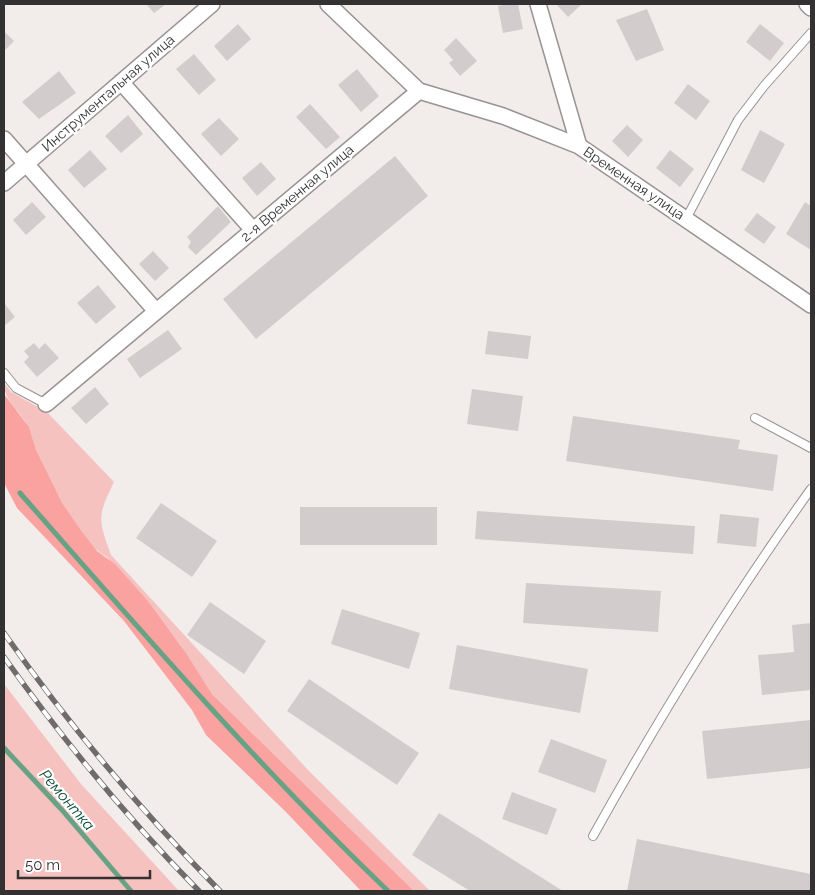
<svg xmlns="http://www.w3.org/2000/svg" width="815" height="895" viewBox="0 0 815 895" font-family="Raleway,sans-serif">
  <rect width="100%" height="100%" fill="#f2eceb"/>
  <!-- green -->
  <path fill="#f6c2c0" d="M4,383L11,392L47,412L114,482C97,517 98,519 111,555L308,770L430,891H414L212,694L179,643L107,557C76,540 50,482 36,450C33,443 32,435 29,428C21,411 4,402 4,383Z
    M4,684L81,784L179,891H8L4,889Z"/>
  <!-- forest -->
  <path fill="#f9a2a0" d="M4,394L29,427L36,450L62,503L82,532L97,551L115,564L147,600L186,653L212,694L414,891H361L285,811L206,735L192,710L124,621L17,508L4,483Z"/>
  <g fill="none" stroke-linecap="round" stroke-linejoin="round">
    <!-- stream -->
    <path stroke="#68a284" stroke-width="5" d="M20,493C139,629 258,766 388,891
      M4,748L62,810L131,891"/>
  </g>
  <!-- building -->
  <path fill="#d2cdcc" d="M146,4H166L154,13Z
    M508,4H518L523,29L503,33L498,6Z
    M556,4H582L568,17Z
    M647,9L664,50L636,61L616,20Z
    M238,24L251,39L227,61L214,46Z
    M760,24L784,43L770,61L746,42Z
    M4,31L14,41L4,51Z
    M456,38L477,61L460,76L449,63L453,60L444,50Z
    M194,54L216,80L199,95L176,69Z
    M357,69L379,96L361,112L338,85Z
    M59,71L76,93L39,119L22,102Z
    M688,84L710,101L696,120L674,103Z
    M310,104L340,137L326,149L296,117Z
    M128,115L143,134L121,153L105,136Z
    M219,118L239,139L221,156L201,134Z
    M627,125L643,140L628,157L612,141Z
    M760,130L785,144L764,183L741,170Z
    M90,150L107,169L84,188L68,170Z
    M670,150L694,169L680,187L656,168Z
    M395,156L428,196L256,339L223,299Z
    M261,162L276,179L257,196L242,178Z
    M32,202L46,217L26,235L13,220Z
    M805,202L811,206V250L786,234Z
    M218,206L231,222L196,255L188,247L191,242L187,237Z
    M757,213L776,227L764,244L744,230Z
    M153,251L169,268L155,281L139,264Z
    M98,285L116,307L96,324L77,303Z
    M4,303L15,317L4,326Z
    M168,330L182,349L140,378L127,359Z
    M488,331L531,336L528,359L485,354Z
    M34,343L39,349L45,343L59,358L37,377L24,362L29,357L24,351Z
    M95,387L109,404L86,424L71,408Z
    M472,389L523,396L518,431L467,424Z
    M573,416L740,440L738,449L778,455L773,491L566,461Z
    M161,503L217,541L192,577L136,538Z
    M300,507H437V545H300Z
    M477,511L695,526L693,554L475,539Z
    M720,514L759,518L756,547L717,543Z
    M526,583L661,591L658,632L523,623Z
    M210,602L266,641L244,674L187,635Z
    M342,609L420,633L409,669L331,644Z
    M811,623V690L762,695L758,655L794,652L792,625Z
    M457,645L588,669L580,713L449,689Z
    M309,679L419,753L397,785L287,711Z
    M811,720V768L707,779L702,731Z
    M551,739L607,760L595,793L538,772Z
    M512,792L557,809L547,835L502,819Z
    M439,813L563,891H470L412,855Z
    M637,839L811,874V891H627Z"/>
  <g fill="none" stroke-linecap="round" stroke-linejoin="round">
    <!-- lane casing -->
    <g stroke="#999393" stroke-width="10">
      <path id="lane" d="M686,219L738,120L764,86L811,33
        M4,373L16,388L46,404
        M755,418L811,448
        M593,836C660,716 731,600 811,489"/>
    </g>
    <!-- street casing -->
    <g stroke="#999393" stroke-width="18">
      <path id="street" d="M328,4L419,91
        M538,4L579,146L811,305
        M807,4L811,8
        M121,82L253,230
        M4,139L156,311
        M4,183L212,4
        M46,404L419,91L503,116L579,146"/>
    </g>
    <!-- lane -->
    <use href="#lane" stroke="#fff" stroke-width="8"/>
    <!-- street -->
    <use href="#street" stroke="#fff" stroke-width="15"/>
    <!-- rail casing -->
    <g stroke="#706c6c" stroke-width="5.5">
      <path id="rail" d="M4,633C69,725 141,811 220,891
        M4,657C63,740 128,819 199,891"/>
    </g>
    <!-- rail -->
    <use href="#rail" stroke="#fff" stroke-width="4" stroke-dasharray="11" stroke-linecap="butt"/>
  </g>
  <g text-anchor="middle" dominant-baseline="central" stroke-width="4.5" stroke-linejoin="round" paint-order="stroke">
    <!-- street labels -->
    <g font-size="14" fill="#333131" stroke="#fff">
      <text transform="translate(108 93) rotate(-41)">Инструментальная улица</text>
      <text transform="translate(634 183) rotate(34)">Временная улица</text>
      <text transform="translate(297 193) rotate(-40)">2-я Временная улица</text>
    </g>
    <!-- water labels -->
    <g font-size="15" font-style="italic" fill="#00492e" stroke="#fff">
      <text transform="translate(67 800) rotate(49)">Ремонтка</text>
    </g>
  </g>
  <!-- border -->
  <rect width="815" height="895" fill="none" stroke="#333131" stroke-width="10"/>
  <!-- scale -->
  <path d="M18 870v8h132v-8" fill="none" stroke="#333131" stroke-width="2.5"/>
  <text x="25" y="870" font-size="15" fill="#333131" stroke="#ffffff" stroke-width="4" paint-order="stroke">50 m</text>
</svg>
